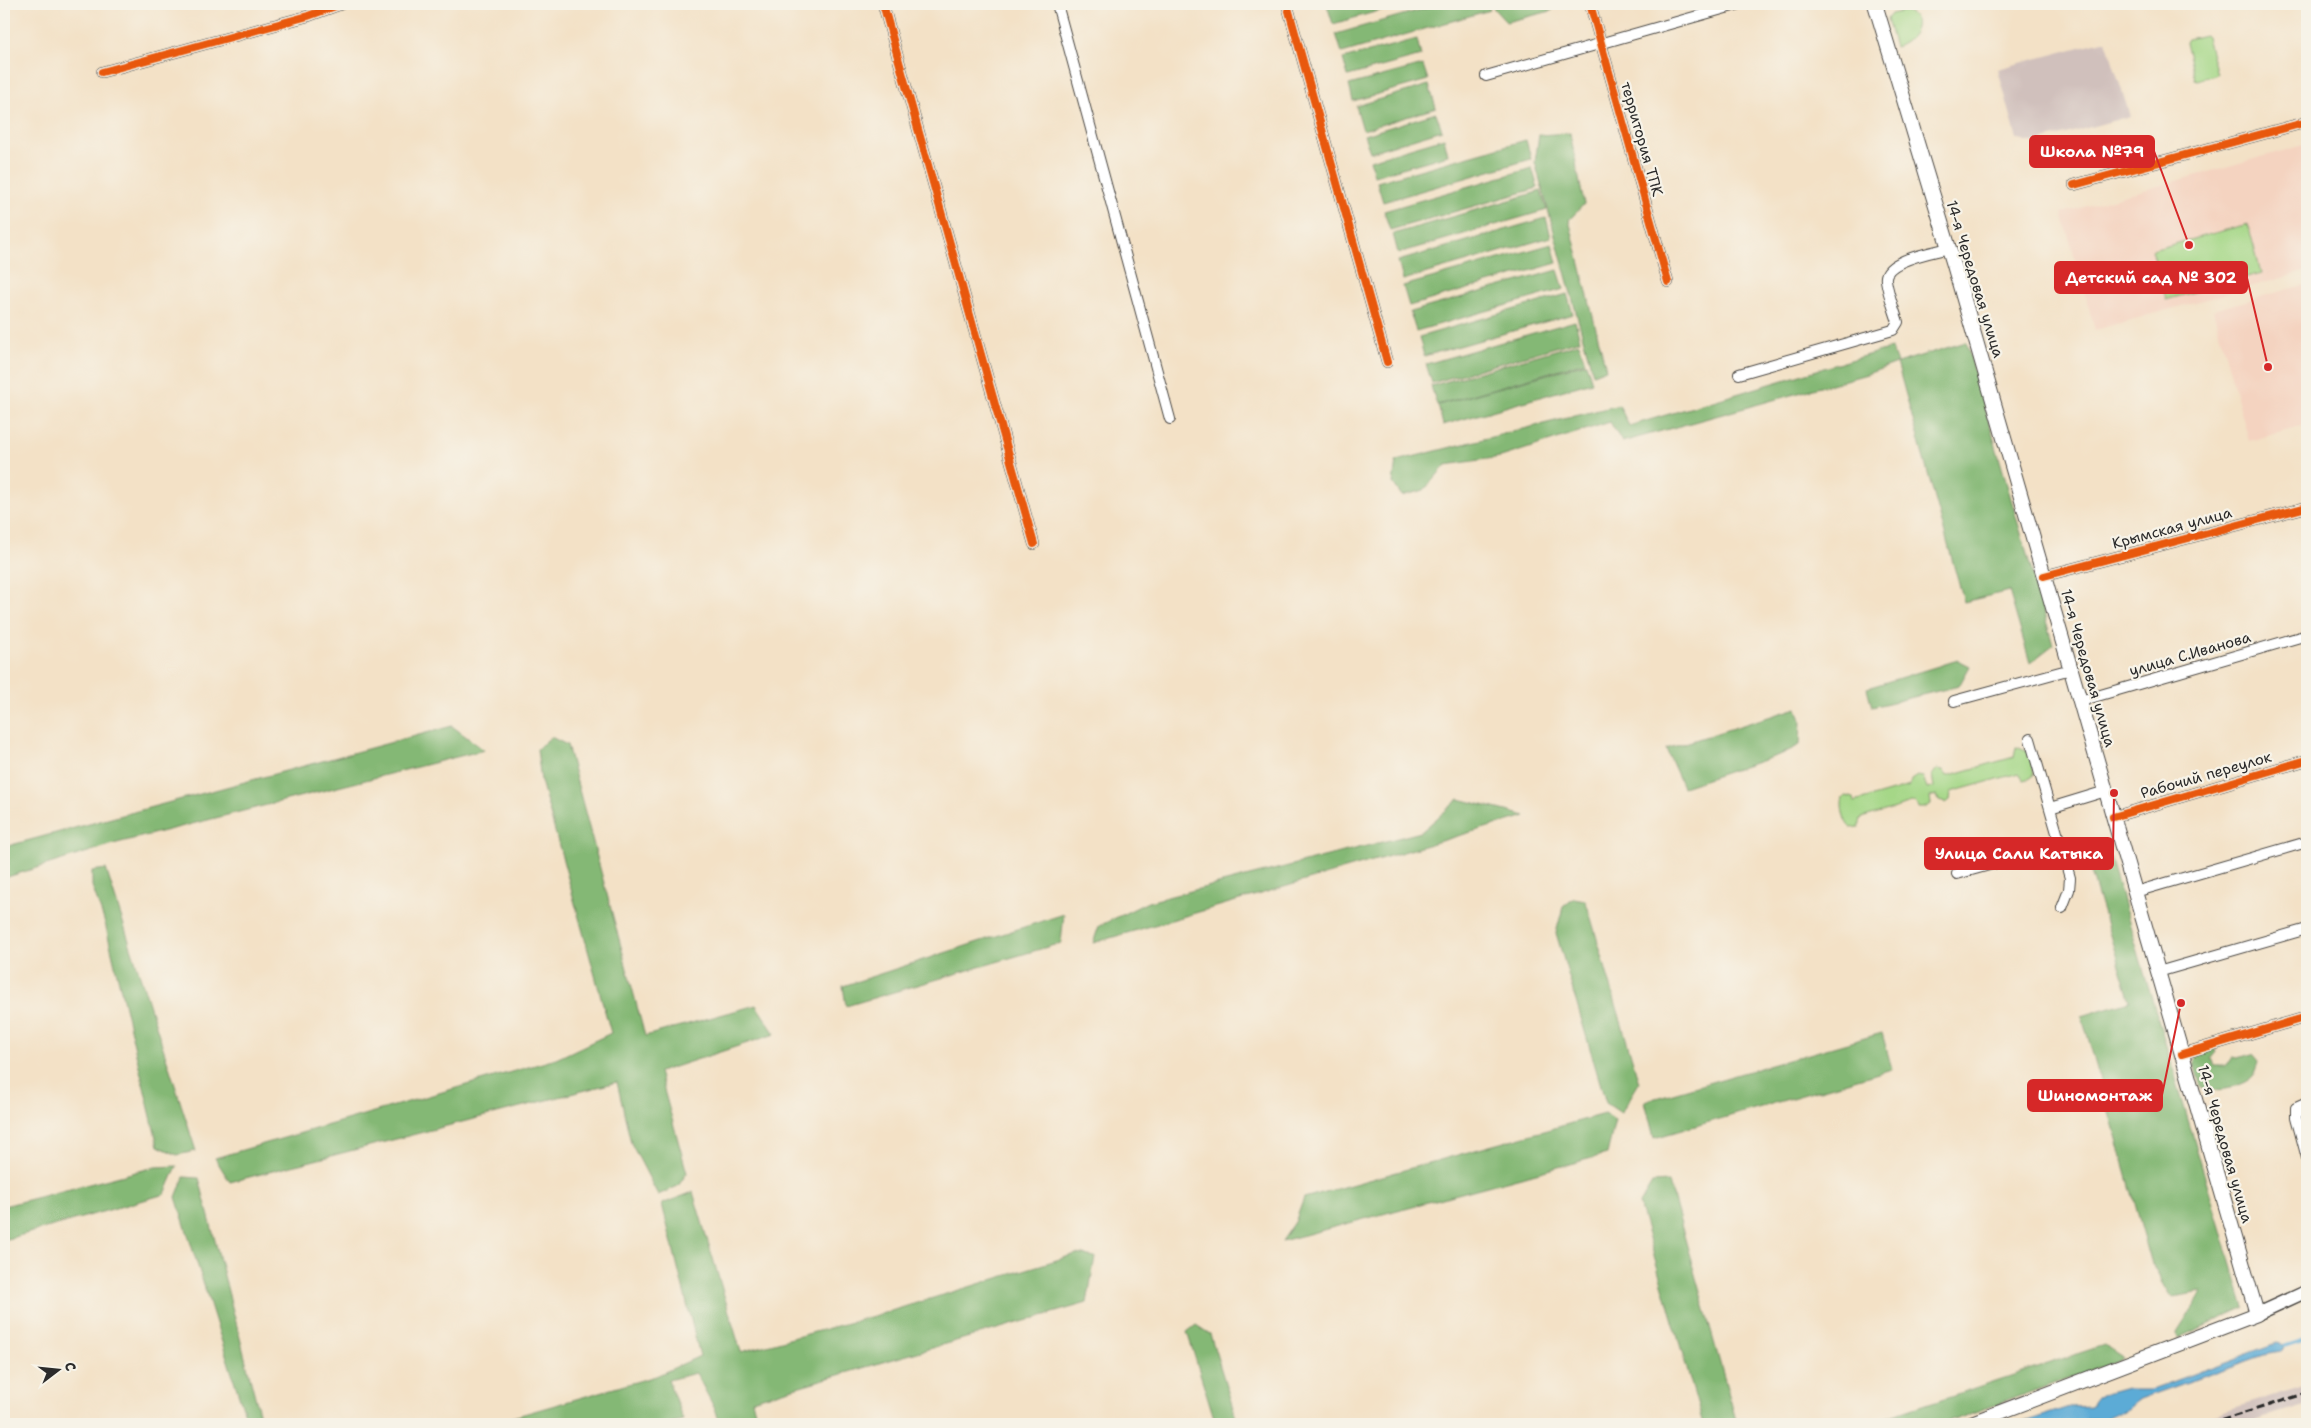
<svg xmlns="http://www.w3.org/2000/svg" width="2311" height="1428" viewBox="0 0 2311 1428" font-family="'Shantell Sans',sans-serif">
  <rect width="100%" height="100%" fill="#f7f3e8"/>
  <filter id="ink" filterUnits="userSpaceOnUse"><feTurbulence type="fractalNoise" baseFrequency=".02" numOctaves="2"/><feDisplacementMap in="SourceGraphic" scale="10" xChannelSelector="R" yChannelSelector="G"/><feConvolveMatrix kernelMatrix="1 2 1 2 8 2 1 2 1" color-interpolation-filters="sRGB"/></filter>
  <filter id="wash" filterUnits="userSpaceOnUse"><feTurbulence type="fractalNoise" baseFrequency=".0096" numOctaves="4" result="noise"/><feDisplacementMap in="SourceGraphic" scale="20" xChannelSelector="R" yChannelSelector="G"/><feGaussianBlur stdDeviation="1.12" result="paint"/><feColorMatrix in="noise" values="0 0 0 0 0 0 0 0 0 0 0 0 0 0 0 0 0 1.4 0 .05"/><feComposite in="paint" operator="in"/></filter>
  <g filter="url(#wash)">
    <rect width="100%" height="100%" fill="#f3e1c6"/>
    <!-- built -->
    <path fill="#f4d3c0" d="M2307,144V271L2095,330L2062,213Z
      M2307,284V425L2249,441L2213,310Z"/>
    <!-- industrial -->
    <path fill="#d0c0bc" d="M2106,40L2130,116L2037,142H2026L2017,139L1998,69Z
      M2307,1385V1404L2243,1424H2183Z"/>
    <!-- green -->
    <path fill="#a5d787" stroke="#688159" d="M1905,11C1927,18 1914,42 1895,47L1887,19L1891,14Z
      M2205,35L2207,37L2217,74L2198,80L2195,79L2186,42L2188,39Z
      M2248,224L2261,273L2166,300L2152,250Z
      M2019,747L2028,751L2034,774L2031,778L2024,780L2019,773L1951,792L1950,800L1946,803L1939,801L1937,796L1930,797L1931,804L1925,808H1918L1915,802L1861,818L1859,827L1851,828C1844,823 1840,806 1843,797L1846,796L1854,798L1855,802L1910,786L1911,780L1917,776L1923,777L1927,789L1934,787L1932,775L1937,769L1943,770L1947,776L2014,757L2016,748Z"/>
    <!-- forest -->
    <path fill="#84b874" stroke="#587250" d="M1330,4H1403L1333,24L1327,5Z
      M1441,4H1488L1490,10L1342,53L1336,34Z
      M1493,4H1559L1551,11L1506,22L1494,9Z
      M1417,39L1421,56L1348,76L1343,59Z
      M1423,65L1428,80L1353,101L1349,85Z
      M1429,85L1436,108L1363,130L1356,106Z
      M1436,113L1442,130L1370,152L1364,135Z
      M1570,133L1584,204L1569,220L1606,369L1593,374L1535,162L1539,135Z
      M1444,138L1448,155L1374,176L1370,160Z
      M1526,140L1531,159L1383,202L1377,182Z
      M1532,168L1538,188L1390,230L1384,211Z
      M1541,191L1547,210L1398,253L1393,234Z
      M1546,218L1551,237L1403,280L1398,261Z
      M1552,244L1557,263L1409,306L1403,286Z
      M1558,270L1564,289L1416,331L1410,312Z
      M1567,294L1573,314L1424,356L1419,337Z
      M1575,321L1580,340L1432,383L1426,364Z
      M1966,342L2053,645L2030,663L2009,591L1964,602L1897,363L1867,374L1622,442L1610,422L1501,457L1446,465L1424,490L1402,496L1393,483L1396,461L1619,405L1629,426L1891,348L1897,363Z
      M1579,343L1585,362L1437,405L1431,386Z
      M1586,363L1592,382L1443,425L1438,405Z
      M1958,660L1970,666L1959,686L1872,707L1867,688Z
      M1797,708L1801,720L1800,745L1782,754L1683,787L1666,749Z
      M452,726L484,750L117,843L4,878V847Z
      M551,737L567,745L645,1036L756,1005L775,1034L659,1072L687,1173L678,1186L658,1195L631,1143L617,1082L230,1182L215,1158L556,1059L611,1033L541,781L537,749Z
      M1459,799L1526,816L1093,943L1099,926L1148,902L1421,832Z
      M2082,843L2106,844L2244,1308L2178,1338L2177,1333L2203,1292L2172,1297L2152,1264L2082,1016L2130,1001Z
      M106,869L196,1151L177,1155L158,1146L105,923L92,886V871Z
      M1574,898L1585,900L1588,908L1639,1083L1621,1113L1606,1103L1556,933L1563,907Z
      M1064,914L1061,943L846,1006L843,986Z
      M1882,1033L1892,1069L1654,1138L1645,1101Z
      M2214,1048L2216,1052L2211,1058L2215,1066H2226L2232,1057L2237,1058L2253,1054L2259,1061C2258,1065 2256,1073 2253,1076C2243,1087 2215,1092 2201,1087C2195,1065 2186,1055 2214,1048Z
      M1604,1114L1615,1120L1607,1154L1282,1241L1295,1222L1304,1198Z
      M177,1166L165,1194L4,1240V1206L155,1167Z
      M184,1177L199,1178L262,1424H248L176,1197Z
      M1669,1182L1736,1420L1735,1424H1703L1639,1204L1652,1183Z
      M693,1192L741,1352L881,1314L1076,1254L1095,1257L1087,1303L752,1400L758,1424H720L716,1411L696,1373L668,1380L683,1420L667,1424H489L656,1376L700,1356L662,1204Z
      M1196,1325L1210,1334L1238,1424H1216L1187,1332Z
      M2104,1345L2124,1358L1943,1424H1866Z"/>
    <!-- water -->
    <path fill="#5cabd6" stroke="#446b80" d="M2277,1343L2285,1345L2281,1352L2264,1355L2140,1399L2124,1411L2103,1419H2087L2074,1424H2018L2069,1407L2091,1406L2098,1397L2127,1389H2152Z"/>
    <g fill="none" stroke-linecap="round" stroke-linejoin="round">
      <!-- stream -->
      <path stroke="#5cabd6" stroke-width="3" d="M2285,1345L2307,1338"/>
    </g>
  </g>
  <g filter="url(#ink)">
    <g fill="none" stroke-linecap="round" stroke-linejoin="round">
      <!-- minor casing -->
      <g stroke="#494642" stroke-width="12">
        <path id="minor" d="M883,4L1034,544
          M1057,4L1170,419
          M1287,4L1387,362
          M1590,4L1668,282
          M102,72L308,16L341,4
          M1486,76L1740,4
          M2074,185L2307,122
          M1739,374L1893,330L1898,322C1894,309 1888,294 1886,280C1883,260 1934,252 1949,248
          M2044,576L2307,507
          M1954,701L2071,669
          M2080,701L2307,635
          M2030,739L2070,878L2069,890L2062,908
          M2050,808L2106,791
          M2113,817L2307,760
          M1957,874L2061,845
          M2135,892L2307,842
          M2158,972L2307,929
          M2182,1054L2307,1017
          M2307,1103L2296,1108V1117L2307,1158"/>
      </g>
      <!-- tertiary casing -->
      <g stroke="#494642" stroke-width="15">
        <path id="tertiary" d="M2257,1314L2307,1291"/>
      </g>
      <!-- secondary casing -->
      <g stroke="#494642" stroke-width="16">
        <path id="secondary" d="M1875,4L1954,265L2257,1314L1969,1424"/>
      </g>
      <!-- minor -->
      <use href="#minor" stroke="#fff" stroke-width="10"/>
      <!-- tertiary -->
      <use href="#tertiary" stroke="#fff" stroke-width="12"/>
      <!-- secondary -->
      <use href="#secondary" stroke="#fff" stroke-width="14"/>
      <!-- rail -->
      <path stroke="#2b2b2b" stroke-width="3" stroke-dasharray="8 4" stroke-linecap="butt" d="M2210,1424L2307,1393"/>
      <!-- cycleway casing -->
      <g stroke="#f7f3e8" stroke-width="11">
        <path id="cycleway" d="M883,4L1034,544
          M1287,4L1387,362
          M1590,4L1668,282
          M102,72L308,16L341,4
          M2074,185L2307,122
          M2044,576L2307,507
          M2113,817L2307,760
          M2182,1054L2307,1017"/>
      </g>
      <!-- cycleway -->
      <use href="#cycleway" stroke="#e8590c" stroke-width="8"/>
    </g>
  </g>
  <g text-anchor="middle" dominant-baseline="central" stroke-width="4.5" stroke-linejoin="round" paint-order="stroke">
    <!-- street labels -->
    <g font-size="15" fill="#2b2b2b" stroke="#f7f3e8">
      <text transform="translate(1642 139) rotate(74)">территория ТПК</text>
      <text transform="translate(1975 279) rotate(73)">14-я Чередовая улица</text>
      <text transform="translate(2172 528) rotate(-15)">Крымская улица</text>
      <text transform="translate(2190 654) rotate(-16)">улица С.Иванова</text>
      <text transform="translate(2088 668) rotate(74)">14-я Чередовая улица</text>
      <text transform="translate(2206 775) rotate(-16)">Рабочий переулок</text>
      <text transform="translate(2225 1144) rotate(74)">14-я Чередовая улица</text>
    </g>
  </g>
  <!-- callouts -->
  <path fill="none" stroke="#d62828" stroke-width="2" d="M2189 245L2154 151M2268 367L2247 278M2114 793L2113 854M2181 1003L2162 1095"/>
  <g fill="#d62828" stroke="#f7f3e8" stroke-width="2">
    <circle cx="2189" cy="245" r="5"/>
    <circle cx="2268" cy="367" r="5"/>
    <circle cx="2114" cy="793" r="5"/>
    <circle cx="2181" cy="1003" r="5"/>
  </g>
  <g fill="#d62828" stroke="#d62828" stroke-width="2">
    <rect x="2030" y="136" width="124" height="31" rx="5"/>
    <rect x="2055" y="262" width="192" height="31" rx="5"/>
    <rect x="1925" y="838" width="188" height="31" rx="5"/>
    <rect x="2028" y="1080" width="134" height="31" rx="5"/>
  </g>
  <g font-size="16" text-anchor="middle" font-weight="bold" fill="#fff">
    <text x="2092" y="157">Школа №79</text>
    <text x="2151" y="283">Детский сад № 302</text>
    <text x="2019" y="859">Улица Сали Катыка</text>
    <text x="2095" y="1101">Шиномонтаж</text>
  </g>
  <!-- margin -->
  <rect width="2311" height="1428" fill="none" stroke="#f7f3e8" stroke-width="20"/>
  <!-- north arrow -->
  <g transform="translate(58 1370) rotate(74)" stroke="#f7f3e8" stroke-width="4" paint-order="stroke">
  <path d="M0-4L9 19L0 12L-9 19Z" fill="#2b2b2b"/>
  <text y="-8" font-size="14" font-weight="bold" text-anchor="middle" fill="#2b2b2b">С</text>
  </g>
</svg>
